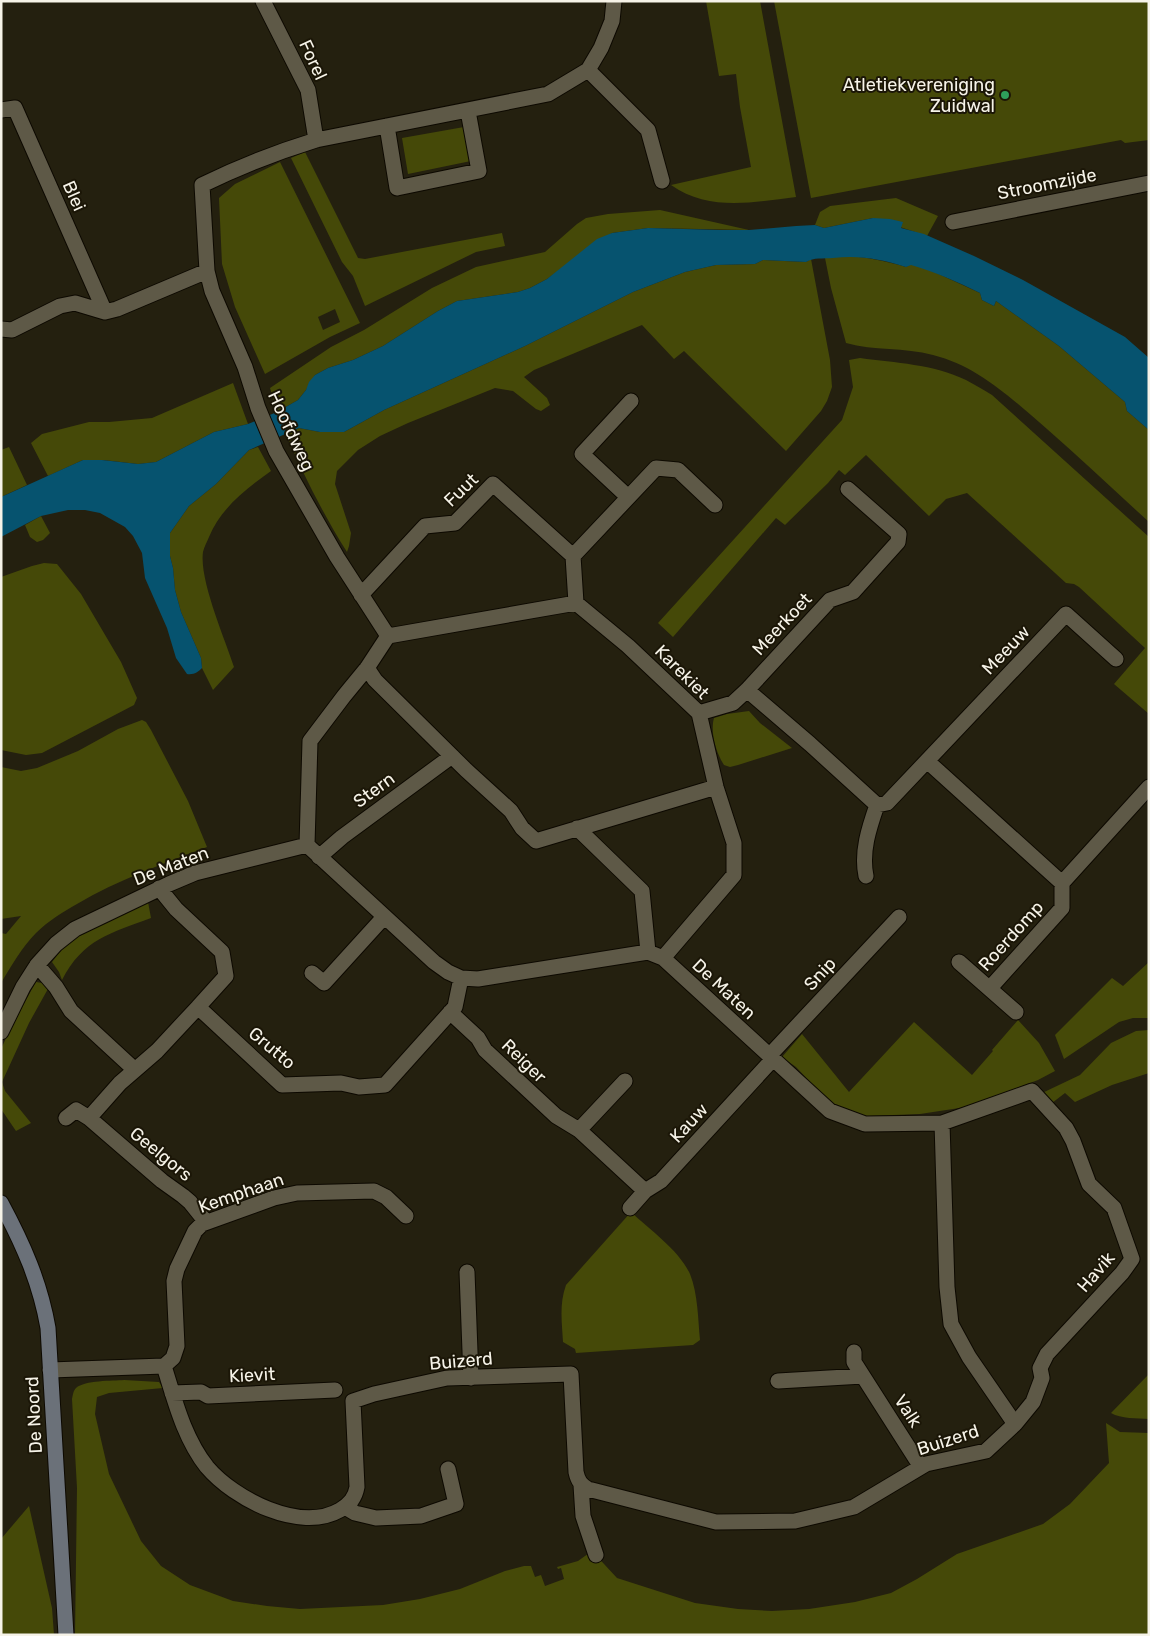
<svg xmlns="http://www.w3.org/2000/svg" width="1150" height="1636" viewBox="0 0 1150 1636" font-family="Rubik,sans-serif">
  <rect width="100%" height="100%" fill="#24200f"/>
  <!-- green -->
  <path fill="#454908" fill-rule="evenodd" d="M706,1H760L796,197C754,202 709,212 671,185L751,167L740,107L736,74L719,76Z
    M774,1H1149V140L1125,143L1121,140L811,198Z
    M464,127L471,161L408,174L402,138Z
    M305,152L358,258L365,259L502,233L505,246L476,252L365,306L353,276L342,262L291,158Z
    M280,162L360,323L330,337L265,374L235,307L222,264L219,198L235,184ZM335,309L340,322L323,330L318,317Z
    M896,198L938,216L927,236L873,218L824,228L815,225L820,212L830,206Z
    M660,210L749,230L648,228L612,233L547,279L530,288L518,292L457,301L438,311L383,346L353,360L328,368L315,375L306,390L298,400L277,412L270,388L331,347L364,330L432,288L476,267L545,252L577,224L586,218L608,214Z
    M845,256C867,257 886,261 906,267L911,264L930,270L980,293L982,300L994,306L996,301L1059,346L1125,402L1127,411L1149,430V522C1115,491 1081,459 1047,429C1012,399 978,366 933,355C904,347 874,351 846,343L831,288L825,258Z
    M811,259L830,360L832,387L827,401L821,411L786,451L684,351L674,359L642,325L534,370L524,377L547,398L550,405L541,411L536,409L513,391L495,388L408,423L380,436L358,450L337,471L335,484L351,533L349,546L347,552C323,514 303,474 286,434L299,428L320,432H344L384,410L525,346L633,292L685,272L716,265L755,264L763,260L806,262Z
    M860,358C896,363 933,364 966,380C975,385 984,390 992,395L1149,537V714L1114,684L1145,648L1079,587L1074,584L1066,583L967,493L946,499L929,516L866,455L845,475L839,470L828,483L785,525L776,518L673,637L658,623L842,420L853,387L849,360Z
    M233,383L248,424L214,432L156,462L138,464L103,460H83L48,476L31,443L42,434L89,422H109L152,418Z
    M9,447L27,485L1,497V450Z
    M258,447L271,471C246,489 221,508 209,537C207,542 204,547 203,552C199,580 225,639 234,667L213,690L202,668L201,658L181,612L175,590L173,568L170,556V533L189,506L216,484L249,450Z
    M41,516L50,533L43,540L37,542L30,537L25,525Z
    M44,563L57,564L81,594L121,662L137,698L134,705L42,753L26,755L1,750V577L32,566Z
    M749,711L760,723L792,748L738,765L730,767L724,765C716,753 710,732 714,718L727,714Z
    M142,720L146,722L151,730L188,801L207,847C162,864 118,880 77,904C63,912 48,921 36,933C22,947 12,965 1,983V933L6,934L21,916L1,919V767L21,771L37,768L78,751L118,729Z
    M148,902L151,918C111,933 83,939 62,980L59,972L52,962L65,945L91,927Z
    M1149,962V1018H1133L1119,1022L1064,1059L1055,1035L1112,978L1123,986Z
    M36,982L42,983L49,987L29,1023L2,1082L5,1091L31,1123L16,1131L1,1109V1049L14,1021Z
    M1018,1020L1039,1043L1055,1071L1038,1080L966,1107L920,1114L867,1116L853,1114L827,1100L796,1067L782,1057L802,1034L849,1092L914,1022L972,1075L993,1051L992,1050Z
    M1149,1030V1073L1112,1085L1075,1102L1065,1093L1052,1103L1040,1094L1080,1075L1111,1043L1136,1031Z
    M631,1212C650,1230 679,1250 690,1274C698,1294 698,1319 700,1340L693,1345L576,1353L575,1349L563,1342C562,1323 559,1304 566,1285Z
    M1149,1374V1419C1137,1418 1121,1419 1111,1413Z
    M124,1380L159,1382L163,1388L109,1393L97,1397L95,1414L109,1474L141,1541L161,1566L190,1585L233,1601L267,1606L300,1609L383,1605L420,1599L460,1589L505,1571L524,1566H531L535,1577L541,1575L545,1586L564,1579L561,1568L558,1569L557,1567L578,1561L592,1551L617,1578L695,1603L738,1609L772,1611L809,1609L855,1602L891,1593L917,1579L957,1554L1043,1524L1070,1504L1109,1463L1106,1423L1120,1432L1149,1433V1635H75L77,1488L72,1399C73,1395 73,1391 76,1388C85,1380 112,1381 124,1380Z
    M29,1506L52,1608L54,1635H1V1539Z"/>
  <!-- water -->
  <path fill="#06536f" d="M873,218L890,219L903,222L901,228L924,234L974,256L1023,280L1125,337L1149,358V430L1127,411L1125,402L1059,346L996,301L994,306L982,300L980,293C958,282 935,272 911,265L906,267C880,259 860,255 833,258C823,259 814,257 806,262L763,260L755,264L716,265L685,272L633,292L525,346L384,410L344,432H320L299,428L249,450L216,484L189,506L170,533V556L173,568L175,590L181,612L201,658L202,668C198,672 194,675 187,674L176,658L167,628L145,578L142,553L133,536L125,527L100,513L85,510H68L41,516L1,537V497L10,493L83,460H102L138,464L156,462L214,432L248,424L277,412L298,400L306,390L309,382L315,375L328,368L353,360L383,346L438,311L457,301L518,292L530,288L547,279L597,239L612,233L648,228L720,230H749L796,226L815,225L824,228Z"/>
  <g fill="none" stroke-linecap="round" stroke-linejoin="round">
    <!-- street casing -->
    <g stroke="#0d0900" stroke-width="17">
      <path id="street" d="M263,1L308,90L316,140
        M588,70L648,130L662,181
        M1,110L15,108L105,312
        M387,126L397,188L479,171L468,111
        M953,222L1149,183
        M1,329L12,330L60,306L75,303L105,312L117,309L207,271
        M628,497L582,454L631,401
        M573,556L656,468L678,470L715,505
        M361,595L425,526L455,523L493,484L573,556L576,603
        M388,636L576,603L628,646L699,713L716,787L734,843V875L663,958
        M367,668L375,680L466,770L511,811L522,828L536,841L716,787
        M747,690L810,744L877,805L887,803L1066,614L1116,659
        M699,713L733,703L747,690L830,600L853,592L898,542L899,534L848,489
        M927,761L1062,883
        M577,828L642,891L648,952
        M307,845L310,741L344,696L367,668L388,636L337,557L276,451L258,408L245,367L212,291L207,271L202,185C239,167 277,152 316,140L548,94L588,70L601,48L612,21L614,1
        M319,857L342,837L452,756
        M866,876C861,852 869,828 877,805
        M159,888L176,909L222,952L226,976L198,1007L282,1085L341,1083L359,1087L385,1085L455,1007L461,978
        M959,962L1016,1012
        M37,965L56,987L71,1011L135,1070
        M312,973L324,983L384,917
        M990,988L1062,908V883L1149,787
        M198,1007L157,1051L120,1083L89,1118L162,1181L183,1196L190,1202L206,1222
        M450,1012L478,1038L485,1050L556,1116L579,1130L645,1191
        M1,1032L23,987L37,965L56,944L75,929L169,884L195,873L307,845L434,962L448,972L461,978L478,979L648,952L663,958L830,1111L865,1124L942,1123L1032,1091L1066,1128L1073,1141L1089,1184L1114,1208L1132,1259L1122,1273L1047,1354L1040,1368L1042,1378L1033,1402L1015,1424
        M769,1056L899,917
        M66,1118L76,1110L89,1118
        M579,1130L625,1081
        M630,1208L645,1191L661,1181L773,1059
        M467,1272L471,1378
        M854,1352V1362L921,1467
        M164,1366L173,1358L177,1346L174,1281L177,1269L195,1231L202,1224L274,1198L297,1193L374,1191L386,1197L406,1216
        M50,1370L164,1366C175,1401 184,1438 207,1467C234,1499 300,1533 340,1510C350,1504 355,1498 357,1487L353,1401L374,1394L447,1378L571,1374L576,1472C578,1481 581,1485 588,1489L716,1522L795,1521L854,1507L926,1464L986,1451L1015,1424L969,1357L951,1324L947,1287L942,1123
        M778,1381L863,1376
        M172,1393L201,1392L208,1396L335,1390
        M581,1485L583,1516L596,1555
        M345,1507L355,1513L376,1518L421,1516L456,1504L448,1469"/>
    </g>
    <!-- secondary casing -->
    <g stroke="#0d0900" stroke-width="17">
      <path id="secondary" d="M1,1203C23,1244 40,1282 48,1328L66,1635"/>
    </g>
    <!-- street -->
    <use href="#street" stroke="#5e5947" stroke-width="15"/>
    <!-- secondary -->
    <use href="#secondary" stroke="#6b7179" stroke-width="15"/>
  </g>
  <!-- markers -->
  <circle fill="#2e9e5b" stroke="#1b1607" stroke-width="2" cx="1005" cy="95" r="5"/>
  <g text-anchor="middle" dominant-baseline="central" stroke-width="4" stroke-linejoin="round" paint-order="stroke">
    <!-- street labels -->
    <g font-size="18" fill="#f6f3e8" stroke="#1b1607">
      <text transform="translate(313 60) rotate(65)">Forel</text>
      <text transform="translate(1047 184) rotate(-11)">Stroomzijde</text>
      <text transform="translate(74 196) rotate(66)">Blei</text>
      <text transform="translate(291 431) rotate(65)">Hoofdweg</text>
      <text transform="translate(461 490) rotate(-44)">Fuut</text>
      <text transform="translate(782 624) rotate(-47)">Meerkoet</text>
      <text transform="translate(1006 650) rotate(-46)">Meeuw</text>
      <text transform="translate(682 672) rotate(45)">Karekiet</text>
      <text transform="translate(374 790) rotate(-36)">Stern</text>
      <text transform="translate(171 866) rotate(-21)">De Maten</text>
      <text transform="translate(1011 936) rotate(-48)">Roerdomp</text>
      <text transform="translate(820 974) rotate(-47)">Snip</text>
      <text transform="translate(724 989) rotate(43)">De Maten</text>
      <text transform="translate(272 1048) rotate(40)">Grutto</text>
      <text transform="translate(524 1061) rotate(44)">Reiger</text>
      <text transform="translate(689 1123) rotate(-47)">Kauw</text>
      <text transform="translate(161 1154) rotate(39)">Geelgors</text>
      <text transform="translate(241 1193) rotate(-19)">Kemphaan</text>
      <text transform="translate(1096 1272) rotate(-49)">Havik</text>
      <text transform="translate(461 1361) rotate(-5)">Buizerd</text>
      <text transform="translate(252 1375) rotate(-3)">Kievit</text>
      <text transform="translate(908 1411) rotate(57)">Valk</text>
      <text transform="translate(34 1415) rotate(-93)">De Noord</text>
      <text transform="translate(948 1440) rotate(-18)">Buizerd</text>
    </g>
    <!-- poi labels -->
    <g font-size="18" fill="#f6f3e8" stroke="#1b1607" text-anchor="end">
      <text x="995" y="85">Atletiekvereniging<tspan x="995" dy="21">Zuidwal</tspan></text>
    </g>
  </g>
  <!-- border -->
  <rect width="1150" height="1636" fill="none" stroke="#f6f3e8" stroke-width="5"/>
</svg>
